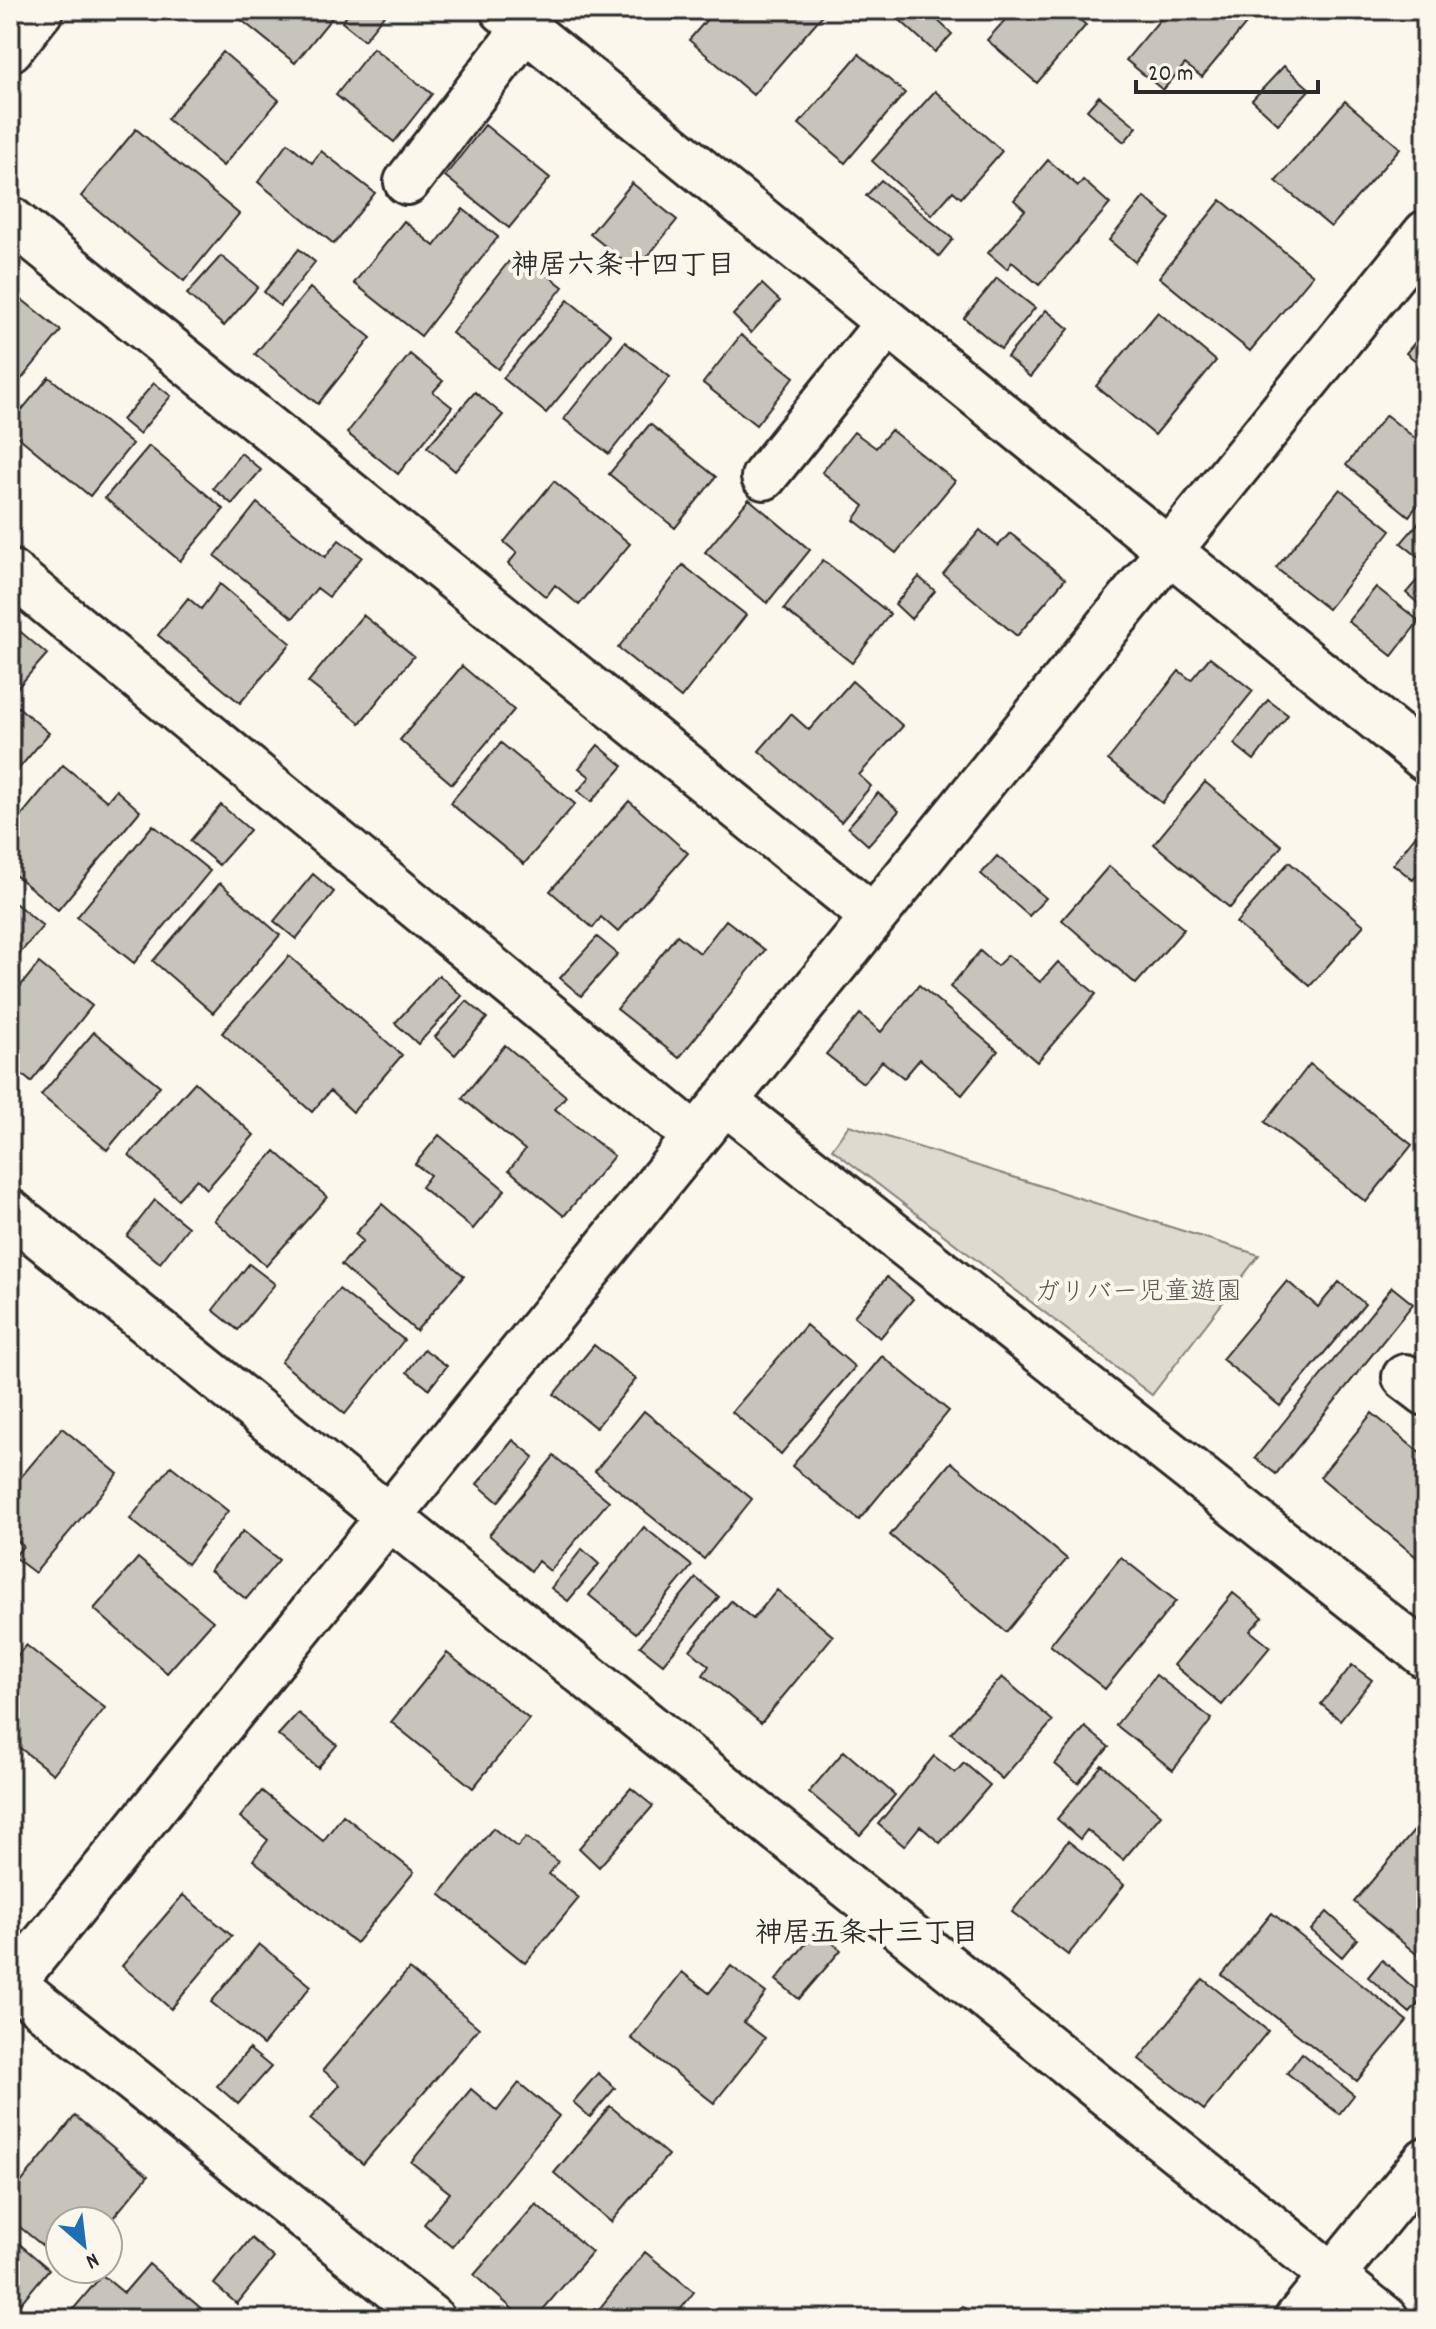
<svg xmlns="http://www.w3.org/2000/svg" width="1436" height="2329" viewBox="0 0 1436 2329" font-family="Dekko,'Klee One',sans-serif">
  <rect width="100%" height="100%" fill="#fbf7ec"/>
  <filter id="ink" filterUnits="userSpaceOnUse"><feTurbulence type="fractalNoise" baseFrequency=".0125" numOctaves="2"/><feDisplacementMap in="SourceGraphic" scale="16" xChannelSelector="R" yChannelSelector="G"/><feConvolveMatrix kernelMatrix="1 2 1 2 8 2 1 2 1" color-interpolation-filters="sRGB"/></filter>
  <g filter="url(#ink)">
    <!-- green -->
    <path fill="#dddad0" stroke="#84827e" stroke-width="2" d="M849,1125L1259,1255L1152,1395L832,1149Z"/>
    <!-- building -->
    <path fill="#c7c4bc" stroke="#2b2b2b" stroke-width="2" d="M229,10H338L295,63Z
      M351,10H388L364,40L342,22Z
      M715,10H827L753,95L689,40Z
      M892,10H927L952,34L935,52L891,12Z
      M1014,10H1068L1086,25L1037,83L987,40Z
      M1168,10H1241L1251,18L1202,77L1185,64L1163,90L1126,60Z
      M373,48L432,94L394,142L336,95Z
      M223,52L279,100L223,166L167,119Z
      M859,54L905,93L845,163L799,124Z
      M1284,66L1310,89L1278,124L1252,100Z
      M935,91L1002,151L961,198L953,191L932,215L872,161Z
      M1099,96L1137,127L1124,142L1087,110Z
      M1345,101L1400,148L1331,227L1276,181Z
      M485,125L550,178L509,228L445,176Z
      M136,129L239,214L184,281L81,196Z
      M288,143L312,163L321,151L375,193L334,244L258,182Z
      M1048,160L1078,186L1083,180L1110,204L1039,285L1012,262L1007,269L988,253L1025,210L1014,200Z
      M881,180L953,239L939,256L866,196Z
      M632,183L677,220L636,271L590,234Z
      M1144,197L1170,219L1135,262L1109,240Z
      M1221,200L1313,275L1250,351L1159,277Z
      M463,209L498,237L421,336L354,283L404,221L434,246Z
      M299,249L315,262L280,306L264,292Z
      M517,251L563,287L498,369L452,333Z
      M221,256L258,287L224,326L187,294Z
      M997,278L1035,308L1001,349L964,318Z
      M762,284L780,301L751,333L733,315Z
      M310,288L371,338L318,404L255,354Z
      M10,290L61,331L10,393Z
      M568,300L611,335L546,413L503,378Z
      M1046,310L1069,329L1030,377L1007,357Z
      M1158,312L1216,361L1155,435L1096,386Z
      M1426,329V369L1406,353Z
      M741,335L794,377L756,425L703,383Z
      M625,342L670,377L609,454L564,419Z
      M410,354L443,381L433,392L452,407L398,474L347,433Z
      M49,377L132,444L90,496L10,430V424Z
      M154,383L171,396L139,434L122,420Z
      M475,392L503,415L455,471L427,447Z
      M1386,415L1426,447V495L1409,516L1346,465Z
      M650,424L716,477L675,528L609,474Z
      M891,430L955,481L896,553L854,520L864,506L822,472L854,432L876,448Z
      M149,446L224,509L180,561L105,498Z
      M241,453L261,470L232,504L213,488Z
      M554,481L630,544L579,605L555,585L546,597L508,564L517,553L504,542Z
      M1340,489L1391,530L1328,609L1276,568Z
      M749,499L810,550L767,603L705,552Z
      M257,503L325,557L339,540L362,557L329,597L317,588L293,618L215,556Z
      M1426,514V563L1401,543Z
      M980,530L998,546L1010,533L1065,579L1017,636L943,574Z
      M823,560L890,614L852,663L784,609Z
      M683,565L746,615L681,698L618,648Z
      M1426,570V610L1406,593Z
      M919,577L935,591L911,619L895,604Z
      M220,584L291,643L240,703L158,635L188,598L201,609Z
      M1376,587L1419,621L1392,656L1348,621Z
      M363,615L414,656L360,723L308,682Z
      M16,628L47,654L12,694L10,635Z
      M1210,657L1253,691L1162,803L1108,760L1179,671L1191,680Z
      M462,666L514,710L452,784L400,740Z
      M852,681L903,726L859,775L871,786L841,822L759,751L791,714L809,730Z
      M10,700L49,733L10,779Z
      M1268,700L1288,715L1254,760L1234,744Z
      M501,743L575,804L524,864L450,803Z
      M598,745L623,766L591,802L578,791L590,777L579,768Z
      M63,765L107,801L116,790L140,811L58,910L10,871V829Z
      M1205,782L1282,846L1230,908L1154,844Z
      M878,793L899,811L868,845L848,827Z
      M629,801L688,853L618,932L601,917L593,928L550,891Z
      M221,805L250,830L219,865L190,841Z
      M153,825L210,871L134,963L77,917Z
      M1421,829L1426,832V865L1413,880L1393,864Z
      M997,856L1046,898L1029,916L981,874Z
      M1289,862L1364,925L1310,986L1236,923Z
      M1109,866L1184,929L1136,984L1062,920Z
      M313,874L334,892L296,939L274,921Z
      M220,883L280,935L213,1013L153,961Z
      M10,899L43,926L10,965Z
      M726,920L765,950L679,1058L617,1009L677,935L700,953Z
      M597,937L618,954L581,996L560,978Z
      M980,951L997,966L1008,955L1040,982L1058,962L1096,994L1037,1062L950,987Z
      M289,956L402,1055L353,1112L330,1091L312,1112L222,1033Z
      M39,963L92,1006L31,1082L10,1064V999Z
      M439,975L462,996L418,1044L395,1023Z
      M919,985L998,1051L962,1095L920,1059L904,1078L882,1061L863,1083L826,1054L860,1014L881,1032Z
      M467,1001L487,1018L455,1055L435,1037Z
      M94,1032L160,1086L107,1150L41,1095Z
      M505,1045L566,1096L555,1109L614,1156L564,1216L509,1170L525,1150L462,1098Z
      M1310,1064L1412,1145L1366,1202L1265,1122Z
      M195,1082L254,1135L207,1189L197,1179L178,1199L129,1155Z
      M439,1135L505,1190L473,1229L421,1187L430,1175L415,1164Z
      M275,1151L327,1197L266,1266L214,1220Z
      M155,1200L188,1227L160,1263L127,1236Z
      M382,1204L464,1276L416,1331L341,1265L363,1241L355,1234Z
      M249,1264L275,1284L238,1330L213,1310Z
      M887,1277L913,1299L880,1338L854,1316Z
      M1287,1281L1318,1307L1339,1282L1365,1304L1280,1406L1222,1359Z
      M1392,1287L1413,1304L1276,1474L1255,1458Z
      M339,1289L404,1340L345,1414L281,1362Z
      M806,1325L855,1367L781,1454L732,1412Z
      M594,1345L636,1379L596,1428L554,1394Z
      M424,1349L447,1366L429,1389L407,1372Z
      M882,1356L949,1411L859,1520L792,1466Z
      M644,1411L752,1499L704,1559L595,1471Z
      M1372,1413L1426,1458V1565L1320,1477Z
      M62,1428L118,1474L35,1573L14,1557L23,1546L10,1535V1490Z
      M513,1440L534,1457L498,1502L477,1484Z
      M554,1456L609,1501L550,1571L538,1561L531,1571L489,1535Z
      M951,1462L1067,1559L1006,1632L890,1535Z
      M171,1466L228,1511L187,1564L130,1519Z
      M644,1527L692,1566L636,1633L589,1595Z
      M243,1531L279,1560L246,1599L210,1570Z
      M582,1549L599,1564L568,1601L551,1588Z
      M1121,1557L1176,1601L1105,1689L1050,1645Z
      M138,1558L213,1621L167,1673L94,1609Z
      M696,1578L719,1597L663,1664L640,1646Z
      M777,1590L833,1636L761,1723L703,1675L709,1666L690,1650L731,1601L753,1619Z
      M1233,1593L1263,1617L1250,1631L1270,1647L1222,1705L1174,1665Z
      M26,1645L105,1708L53,1774L10,1740V1665Z
      M447,1653L529,1719L473,1788L391,1722Z
      M1352,1665L1372,1680L1340,1720L1321,1704Z
      M1156,1675L1212,1719L1173,1770L1116,1725Z
      M1002,1677L1053,1721L1002,1779L951,1733Z
      M298,1713L337,1745L318,1768L278,1735Z
      M1085,1727L1109,1747L1078,1783L1055,1764Z
      M844,1751L895,1795L860,1835L809,1792Z
      M934,1756L955,1773L964,1763L990,1785L940,1843L920,1826L904,1846L878,1824Z
      M1102,1765L1161,1815L1123,1860L1087,1830L1080,1839L1057,1819Z
      M631,1788L653,1806L599,1867L579,1848Z
      M262,1791L323,1841L343,1815L414,1872L356,1943L253,1860L268,1840L240,1817Z
      M493,1828L517,1847L526,1837L558,1862L549,1874L579,1898L525,1963L440,1894Z
      M1414,1831L1426,1841V1962L1354,1902Z
      M1068,1841L1124,1885L1068,1955L1012,1912Z
      M183,1895L232,1936L171,2009L122,1966Z
      M1327,1912L1357,1939L1342,1957L1311,1930Z
      M1272,1913L1407,2021L1357,2081L1222,1975Z
      M817,1930L841,1950L799,1999L776,1980Z
      M259,1944L311,1986L263,2045L211,2002Z
      M1382,1960L1424,1997L1410,2013L1368,1977Z
      M731,1966L766,1993L744,2022L765,2038L714,2103L631,2038L682,1972L709,1993Z
      M409,1969L479,2028L363,2164L310,2119L340,2085L323,2070Z
      M1203,1979L1268,2031L1204,2110L1139,2059Z
      M249,2049L271,2067L238,2104L217,2086Z
      M1302,2053L1354,2095L1339,2114L1287,2073Z
      M598,2073L615,2088L590,2117L573,2102Z
      M519,2083L559,2116L452,2247L424,2224L450,2193L411,2162L471,2089L497,2111Z
      M610,2106L668,2155L611,2222L554,2173Z
      M75,2116L148,2176L108,2224V2221H60V2260L10,2219V2196Z
      M536,2204L592,2252L535,2319H524L474,2275Z
      M10,2236L49,2269L10,2316Z
      M251,2238L274,2258L237,2304L214,2284Z
      M645,2252L694,2292L673,2319H591Z
      M149,2264L203,2310L196,2319H65L102,2275L124,2293Z
      M962,2306L977,2319H951Z"/>
    <g fill="none" stroke-linecap="round" stroke-linejoin="round">
      <!-- minor casing -->
      <g stroke="#2b2b2b" stroke-width="50">
        <path id="minor" d="M503,10L1426,759
          M10,49L41,10
          M407,182L525,28
          M10,219L872,916
          M764,477L888,323
          M10,572L695,1136
          M724,1101L1426,1656
          M10,1212L1386,2319
          M1405,1377L1426,1393
          M12,1983L432,2319
          M10,1986L1426,233
          M1297,2319L1426,2160"/>
      </g>
      <!-- minor -->
      <use href="#minor" stroke="#fbf7ec" stroke-width="44"/>
    </g>
  </g>
  <g text-anchor="middle" dominant-baseline="central" stroke-width="8" stroke-linejoin="round" paint-order="stroke">
    <!-- park labels -->
    <g font-size="26" fill="#585754" stroke="#fbf7ec">
      <text x="1138" y="1293">ガリバー児童遊園</text>
    </g>
    <!-- neighbourhood labels -->
    <g font-size="28" font-weight="bold" fill="#2b2b2b" stroke="#fbf7ec">
      <text x="623" y="268">神居六条十四丁目</text>
      <text x="867" y="1936">神居五条十三丁目</text>
    </g>
  </g>
  <!-- margin -->
  <rect width="1436" height="2329" fill="none" stroke="#fbf7ec" stroke-width="40"/>
  <rect x="20" y="20" width="1396" height="2289" fill="none" stroke="#2b2b2b" stroke-width="3" filter="url(#ink)"/>
  <!-- north arrow -->
  <g transform="translate(84 2245) rotate(152)"><circle r="38" fill="#fbf7ec" stroke="#a8a59f" stroke-width="2"/>
  <path d="M0-6L14 30L0 20L-14 30Z" fill="#1f6fb2"/>
  <text y="-12" font-size="22" font-weight="bold" text-anchor="middle" fill="#2b2b2b">N</text>
  </g>
  <!-- scale -->
  <path d="M1136 80v12h182v-12" fill="none" stroke="#2b2b2b" stroke-width="4"/>
  <text x="1148" y="80" font-size="24" fill="#2b2b2b" stroke="#fbf7ec" stroke-width="6" paint-order="stroke">20 m</text>
</svg>
